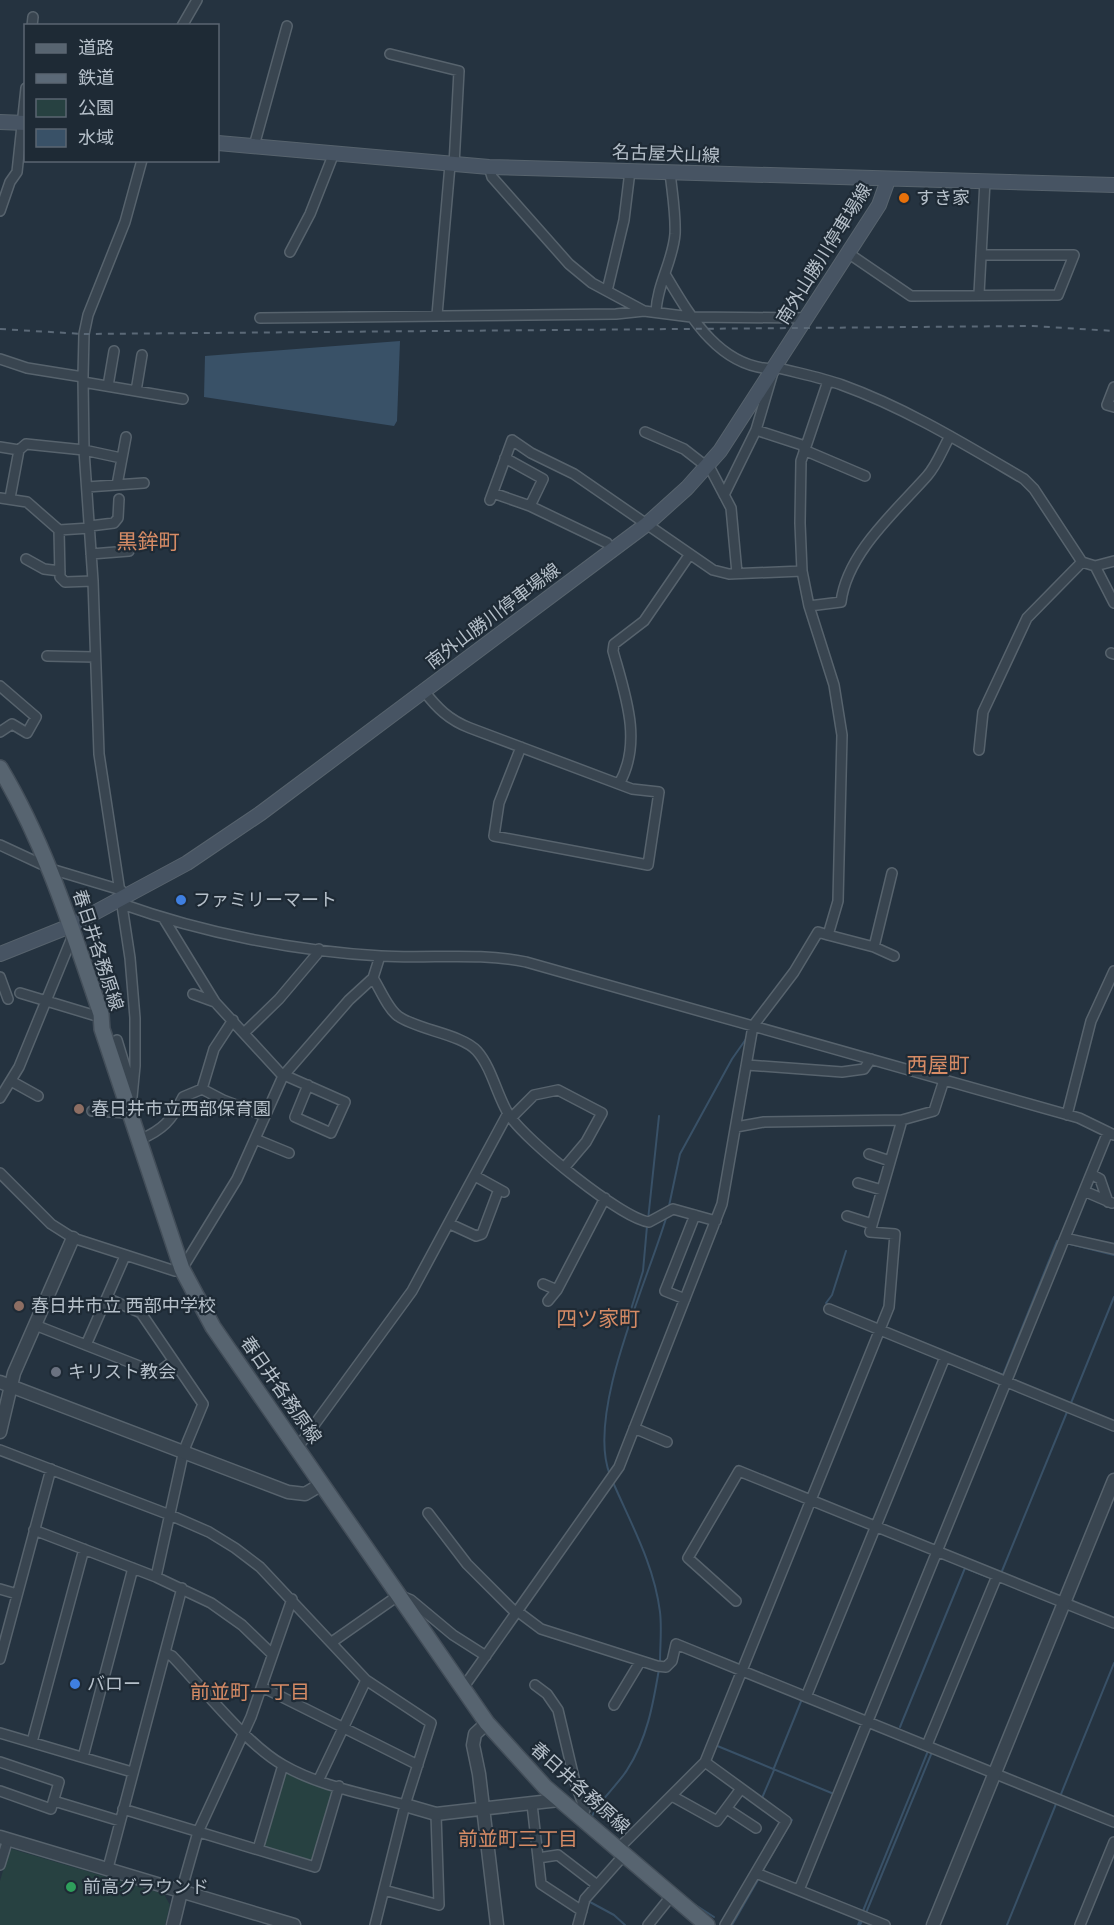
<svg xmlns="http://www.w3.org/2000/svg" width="1114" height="1925" viewBox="0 0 1114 1925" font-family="'Varela Round','Noto Sans JP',sans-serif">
  <rect width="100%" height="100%" fill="#253340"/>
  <!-- green -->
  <path fill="#274141" d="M287,1771L334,1791L311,1861L265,1848L263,1844L284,1773Z
    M12,1849L164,1894L170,1905L165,1925H0V1881L9,1850Z"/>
  <!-- water -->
  <path fill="#395167" d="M400,341L397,421L394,426L204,397L205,356Z"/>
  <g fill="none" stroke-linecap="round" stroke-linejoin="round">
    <!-- stream -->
    <path stroke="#395167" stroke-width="2" d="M834,896L836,808
      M804,963L822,935
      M669,1206L680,1154L732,1059L746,1039
      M648,1220L659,1116
      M1070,1244L1114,1255
      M830,1306L826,1303L832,1295L846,1251
      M629,1322L628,1319L643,1271L647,1226
      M955,1356L1003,1375L1057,1241
      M1071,1403L1114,1297
      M610,1475C585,1413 649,1278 667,1215
      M612,1480C631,1524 654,1564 660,1612C662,1628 660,1646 660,1663
      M1002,1571L1067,1412
      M900,1727L965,1568L988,1577
      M715,1745L834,1794
      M774,1768L802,1699
      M1061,1794L1114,1663
      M592,1817C593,1808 620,1782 627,1770C647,1739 653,1705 659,1669
      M761,1873L792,1820L762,1798L774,1770
      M590,1902L614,1915L625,1925
      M694,1904L714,1917
      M863,1911L928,1751
      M866,1913L932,1752
      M732,1925L759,1878
      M858,1925L860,1920
      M860,1925L862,1921
      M1007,1925L1056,1804"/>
    <!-- minor casing -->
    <g stroke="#57636d" stroke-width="12">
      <path id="minor" d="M32,26L33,17
        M182,26L197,0
        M390,54L459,71L454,165
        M254,146L287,26
        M489,167L492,177L569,264L592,283L644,311
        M0,211L10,182L17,172L26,88
        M290,252L310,214L334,153
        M848,253L911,296L1058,295L1074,255H981
        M665,274C690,316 719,368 774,369L756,430L724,495
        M607,291L624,220L630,171
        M979,294L985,181
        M656,312C657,284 673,261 675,234C676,214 672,192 670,172
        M437,315L450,165
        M260,318L616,314L644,311L691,317L806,318
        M0,359L27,368L83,377
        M775,367C797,373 820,377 842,385C906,408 966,445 1024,479L1034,489L1082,562L1095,566L1114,561
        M83,382L183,399
        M108,386L114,351
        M1114,387L1107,405L1114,407
        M136,391L142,355
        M756,430L805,446
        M645,432L684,449L711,470L731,508L737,573
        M0,447L19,450L26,444L84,450L121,458
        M804,450L865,476
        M505,458L543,479L530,506
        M117,485L126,437
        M87,487L144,483
        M493,493L530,506L607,543L612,550
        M0,498L27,502L59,530L90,528
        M10,498L19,450
        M490,500L512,440L531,453L574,474L713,570L729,574L802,571
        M90,526L114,523L118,518L119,499
        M59,530L60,577L65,582L93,581
        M91,554L129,551
        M26,559L44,569L60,571
        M1095,566L1114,603
        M809,606L841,602C847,553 896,511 927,476C937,465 943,448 950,436
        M1111,653L1114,654
        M47,656L95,657
        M0,686L36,717L27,733L12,724L0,732
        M424,691C437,708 449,720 470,728L632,789L659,792L648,865L494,836L499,803L521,747
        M979,750L983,712L1027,618L1082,562
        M619,784C643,742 625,694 613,651L614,644L644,621L690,554
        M0,845L41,864L49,865
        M51,869L121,890
        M122,904C203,933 295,951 381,956C429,959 479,952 526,962L1079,1118L1114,1135
        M164,919L215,1002
        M828,935L874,947L894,956
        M874,947L892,873
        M0,977L8,999
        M373,978C380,989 388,1009 398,1016C417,1030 462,1034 477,1051C492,1068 497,1096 509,1115C526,1141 621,1218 649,1222L673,1209L716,1221
        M20,993L93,1015L101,1014
        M193,994L215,1002L283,1076
        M245,1032L279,999L317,954L319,949
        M117,1040L131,1086
        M747,1065L842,1072L864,1069L871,1059
        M284,1075L345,1102L331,1133L295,1117L308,1085
        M11,1081L38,1096
        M202,1089L214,1049L233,1020
        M0,1098L19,1067L73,935
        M125,1099L132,1097L135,1066V1018L130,958L99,754L93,581L84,450L83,377L84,334L88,315L125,222L142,160
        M92,1111L130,1113
        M1067,1115L1091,1021L1114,971
        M511,1118L534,1095L558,1090L602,1113L586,1142L564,1168
        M736,1127L764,1122L902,1120L934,1111L944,1080
        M255,1139L289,1153
        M139,1140C163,1130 172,1120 183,1097L202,1089L223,1100L265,1116
        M869,1154L890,1161
        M0,1173L51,1224L73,1238L175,1271L182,1269L237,1179L283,1076L349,1000L373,978L380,956
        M1091,1174L1100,1179L1108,1202
        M475,1176L504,1192
        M858,1183L882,1190
        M1084,1191L1112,1203
        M847,1216L872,1224
        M450,1224L476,1236L482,1234L497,1194
        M1065,1238L1114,1249
        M543,1284L557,1290
        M107,1298L141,1313L203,1404L184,1450L156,1577
        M685,1299L665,1291L695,1215
        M548,1301L557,1290L605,1198
        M829,1309L1114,1426
        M35,1325L157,1373L173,1361
        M86,1345L125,1256
        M634,1428L667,1442
        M298,1447L412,1291L508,1113
        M0,1450L170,1515L209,1532L235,1548L260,1567L366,1680L431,1723L405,1805L375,1925
        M428,1513L467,1564L516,1613
        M34,1530L156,1577L211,1603L242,1625L272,1654
        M0,1589L17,1594
        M736,1601L688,1558L739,1471L1114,1623
        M517,1611L541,1629L657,1666L666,1667L672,1661L676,1644L1114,1822
        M332,1642L399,1595L411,1600L453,1635L486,1656
        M165,1653L172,1656C202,1687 247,1745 283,1765C319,1786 365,1794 405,1805
        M0,1659L51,1469
        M535,1685L547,1694L558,1710L575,1782L585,1810L581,1817
        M262,1687L418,1765
        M463,1688L619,1467L722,1204L753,1026L794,972L818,932L828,935L838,901L842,735L834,685L809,606L802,571L800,523L801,461L828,381
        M806,1697L945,1357
        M614,1705L640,1662
        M0,1733L132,1772
        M32,1742L84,1549
        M927,1745L997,1576
        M83,1757L133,1568
        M0,1762L59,1782L51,1809L0,1791
        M705,1762L786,1821L725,1925
        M319,1779L366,1680
        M672,1796L717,1821L740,1790
        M54,1801L120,1821
        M532,1804L541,1884L582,1911
        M123,1809L315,1867L339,1786
        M727,1809L756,1828
        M258,1849L283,1765
        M618,1849L705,1762L889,1307L895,1234L870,1232L902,1120
        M538,1858L558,1855L597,1885
        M0,1865L8,1839
        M108,1868L182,1588
        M756,1873L885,1925
        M384,1890L439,1905L436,1814
        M799,1890L1108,1132
        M181,1892L198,1832L251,1717L292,1599
        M578,1925L585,1899L624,1855
        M648,1925L672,1895
        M1080,1925L1114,1842"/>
    </g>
    <!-- tertiary casing -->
    <g stroke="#57636d" stroke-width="15">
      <path id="tertiary" d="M0,1382L288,1492L305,1494L322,1484
        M0,1432L14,1373L73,1238
        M487,1723L475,1734L473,1745L479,1774L497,1925
        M405,1805L436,1814L559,1800
        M0,1837L294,1925
        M173,1925L181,1892
        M933,1925L1114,1480"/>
    </g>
    <!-- secondary casing -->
    <g stroke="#57636d" stroke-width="16">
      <path id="secondary" d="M0,122L26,123
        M218,143L489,167L1114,185
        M0,954L70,926L187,863L261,813L647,524L687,488L720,451L879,205L888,180"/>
    </g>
    <!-- primary casing -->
    <g stroke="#434e59" stroke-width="18">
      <path id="primary" d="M0,768C46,845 72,930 101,1014L102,1029L182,1269L213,1327L487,1723L545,1787L707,1925"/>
    </g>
    <!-- minor -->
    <use href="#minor" stroke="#394550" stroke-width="9"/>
    <!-- tertiary -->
    <use href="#tertiary" stroke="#394550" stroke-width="12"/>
    <!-- secondary -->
    <use href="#secondary" stroke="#475463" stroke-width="14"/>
    <!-- primary -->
    <use href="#primary" stroke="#576470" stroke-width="15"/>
    <!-- rail -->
    <path stroke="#5b6977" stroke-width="2" stroke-dasharray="6 6" stroke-linecap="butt" d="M0,329L84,334L1033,326L1114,331"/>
  </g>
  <!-- markers -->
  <circle fill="#e8710a" stroke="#1e2a35" stroke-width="2" cx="904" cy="198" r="6"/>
  <g fill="#3f7fe0" stroke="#1e2a35" stroke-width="2">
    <circle cx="181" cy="900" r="6"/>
    <circle cx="75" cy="1684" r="6"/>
  </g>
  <g fill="#8d6e63" stroke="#1e2a35" stroke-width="2">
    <circle cx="79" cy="1109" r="6"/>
    <circle cx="19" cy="1306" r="6"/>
  </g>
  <circle fill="#6b7280" stroke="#1e2a35" stroke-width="2" cx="56" cy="1372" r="6"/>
  <circle fill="#2e9e5b" stroke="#1e2a35" stroke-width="2" cx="71" cy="1887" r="6"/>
  <g text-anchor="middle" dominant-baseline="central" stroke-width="4.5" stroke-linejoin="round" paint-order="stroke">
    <!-- street labels -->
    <g font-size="18" fill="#b6c0ca" stroke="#1e2a35">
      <text transform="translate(666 154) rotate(2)">名古屋犬山線</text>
      <text transform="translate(824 254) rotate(-58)">南外山勝川停車場線</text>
      <text transform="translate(493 616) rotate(-37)">南外山勝川停車場線</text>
      <text transform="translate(98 950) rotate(72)">春日井各務原線</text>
      <text transform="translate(281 1390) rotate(55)">春日井各務原線</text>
      <text transform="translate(580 1788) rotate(42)">春日井各務原線</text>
    </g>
    <!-- poi labels -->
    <g font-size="18" fill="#b6c0ca" stroke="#1e2a35" text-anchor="start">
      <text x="916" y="198">すき家</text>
      <text x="193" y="900">ファミリーマート</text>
      <text x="91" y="1109">春日井市立西部保育園</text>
      <text x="31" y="1306">春日井市立 西部中学校</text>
      <text x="68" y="1372">キリスト教会</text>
      <text x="87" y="1684">バロー</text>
      <text x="83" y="1887">前高グラウンド</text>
    </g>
    <!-- neighbourhood labels -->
    <g font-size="20" fill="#d68b65" stroke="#1e2a35">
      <text x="250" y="1693">前並町一丁目</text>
      <text x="518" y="1840">前並町三丁目</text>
    </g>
    <!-- quarter labels -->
    <g font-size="21" fill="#d68b65" stroke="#1e2a35">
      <text x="148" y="542">黒鉾町</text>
      <text x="938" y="1065">西屋町</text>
      <text x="598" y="1319">四ツ家町</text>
    </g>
  </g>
  <!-- legend -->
  <rect x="24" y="24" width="195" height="138" fill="#1e2a35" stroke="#5b6671" stroke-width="1.5"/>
  <rect x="36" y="44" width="30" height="9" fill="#576470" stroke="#5b6671" stroke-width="1.5"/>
  <text x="78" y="54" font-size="18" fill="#b6c0ca">道路</text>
  <rect x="36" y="74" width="30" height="9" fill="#5b6977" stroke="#5b6671" stroke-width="1.5"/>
  <text x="78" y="84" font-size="18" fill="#b6c0ca">鉄道</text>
  <rect x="36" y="99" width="30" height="18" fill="#274141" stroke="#5b6671" stroke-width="1.5"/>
  <text x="78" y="114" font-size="18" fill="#b6c0ca">公園</text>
  <rect x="36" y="129" width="30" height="18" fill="#395167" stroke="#5b6671" stroke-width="1.5"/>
  <text x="78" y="144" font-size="18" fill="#b6c0ca">水域</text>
</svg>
